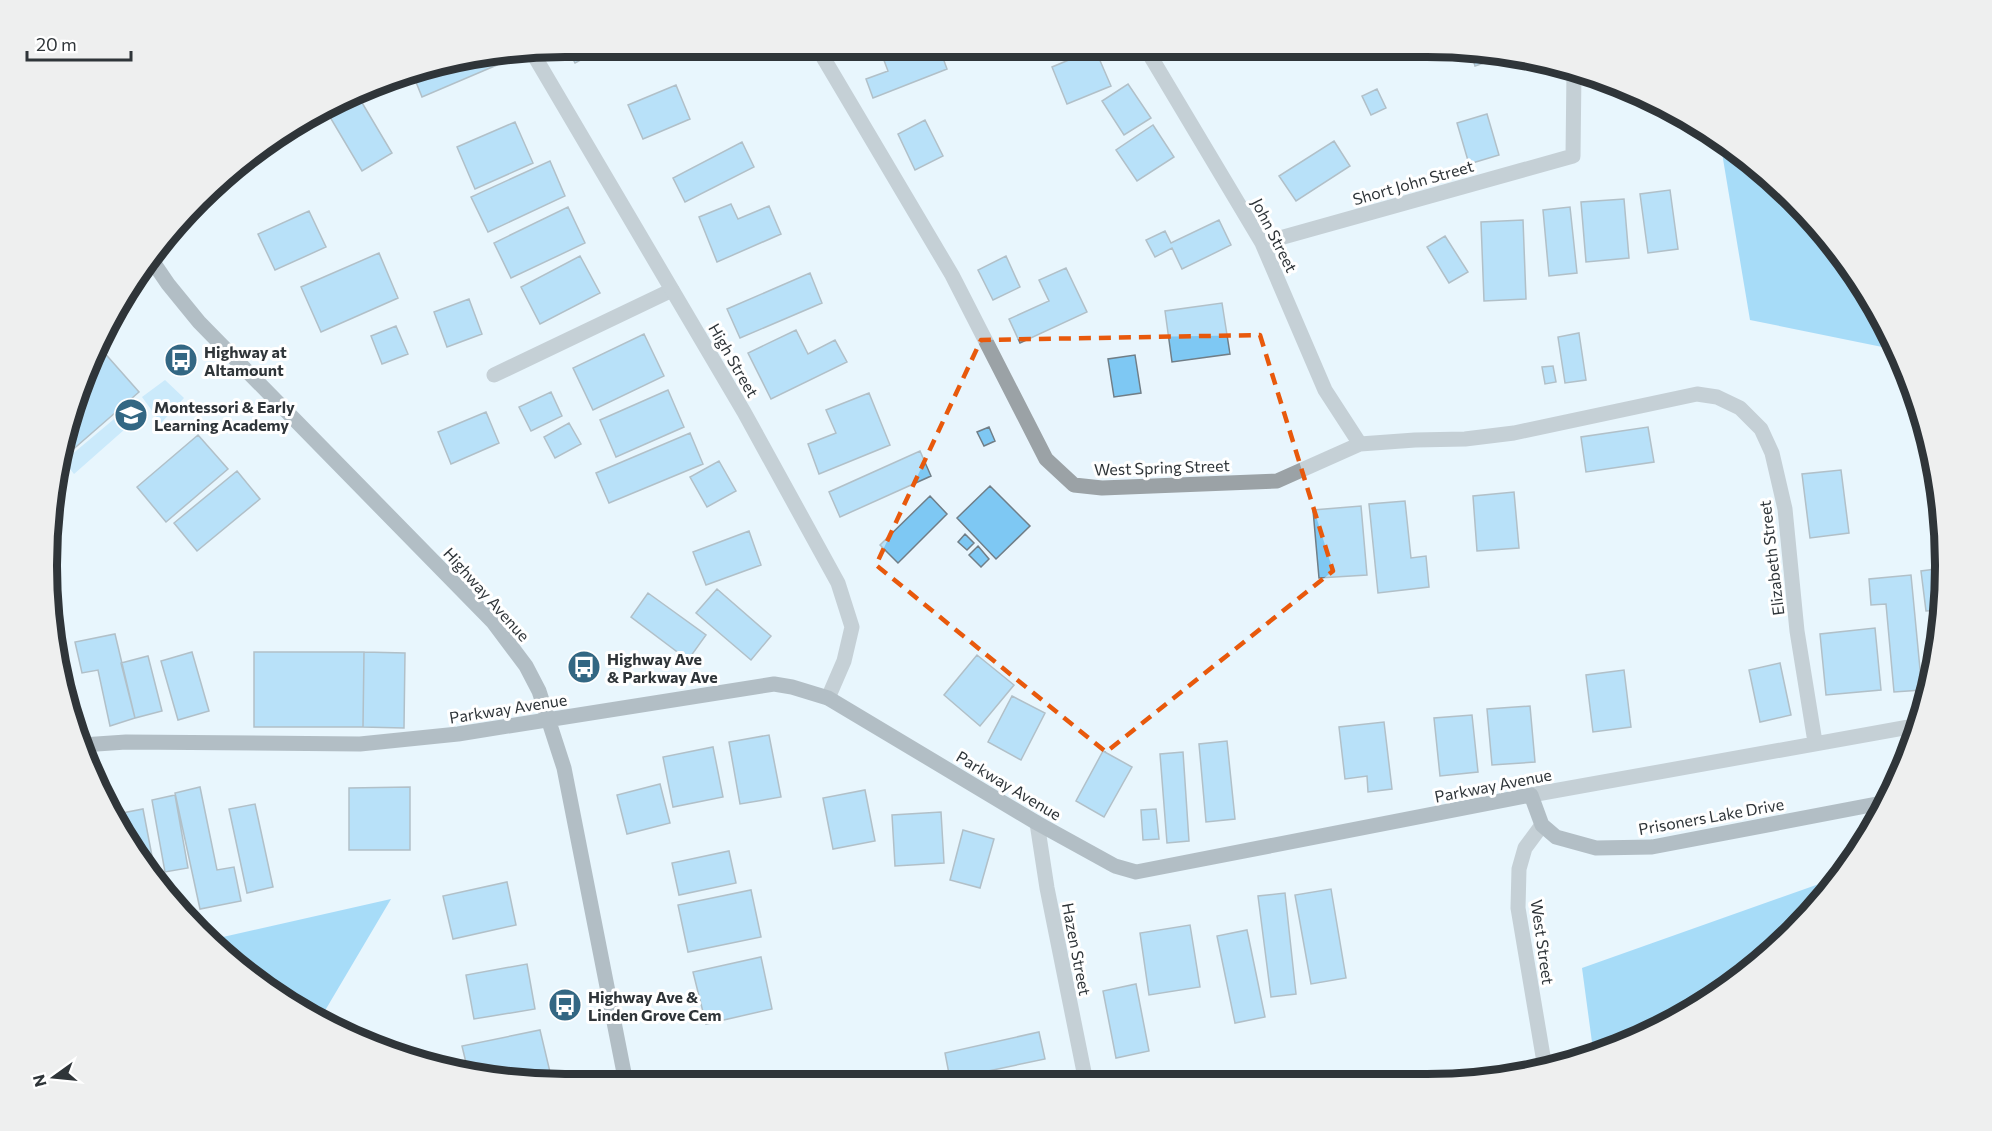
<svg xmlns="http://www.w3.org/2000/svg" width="1992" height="1131" viewBox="0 0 1992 1131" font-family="Commissioner,sans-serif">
  <rect width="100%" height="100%" fill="#e8f5fd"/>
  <!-- green -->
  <path fill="#a8dbf9" d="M165,380L184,398L161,423L142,397Z
    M132,404L125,429L74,474L64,461Z"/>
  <!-- forest -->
  <path fill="#5abcf2" d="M1720,141L1769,176L1838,250L1892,336L1897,350L1750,320Z
    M1836,878L1794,932L1715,997L1594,1057L1582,968Z
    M391,899L323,1014L311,1017L214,939Z"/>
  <!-- building -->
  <path fill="#7ec8f3" stroke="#707e87" stroke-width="1.5" d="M567,47H601L602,49L575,63Z
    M879,47H939L947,69L873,98L866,79L888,71Z
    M1095,49L1111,86L1067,104L1052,67Z
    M1470,49L1505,56L1475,66Z
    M495,58L497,65L422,97L412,72Z
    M1128,84L1151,118L1124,135L1102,101Z
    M676,85L690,119L643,139L628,105Z
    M1377,89L1386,108L1371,115L1362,96Z
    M358,96L392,153L362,171L327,112Z
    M1487,114L1499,155L1469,164L1457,123Z
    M925,120L943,156L915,170L898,134Z
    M515,122L533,163L475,189L457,147Z
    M1153,125L1174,157L1137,181L1116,150Z
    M1334,141L1350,166L1296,201L1279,176Z
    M742,142L754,167L685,202L673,178Z
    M550,161L565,196L488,232L471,197Z
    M1670,190L1678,249L1648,253L1640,194Z
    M1624,199L1629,258L1586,262L1581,202Z
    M731,204L738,219L769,206L781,234L717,262L699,217Z
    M568,207L585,243L511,278L494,243Z
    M1570,207L1577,273L1549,276L1543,210Z
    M309,211L326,247L275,270L258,234Z
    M1219,220L1231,245L1182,269L1172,248L1155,257L1146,240L1165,231L1171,243Z
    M1523,220L1526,299L1484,301L1481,222Z
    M1445,236L1468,272L1449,283L1427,247Z
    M379,253L398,298L321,332L301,287Z
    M580,256L600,293L540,324L521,287Z
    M1006,256L1020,287L993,300L978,270Z
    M1066,268L1087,312L1020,343L1009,319L1049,301L1039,280Z
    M810,273L822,303L740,338L727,309Z
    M469,299L482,334L447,347L434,312Z
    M1222,303L1230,354L1172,362L1165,311Z
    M396,326L408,354L382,364L371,336Z
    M796,330L808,354L835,340L847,362L771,399L748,353Z
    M1579,333L1586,380L1565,383L1558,337Z
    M644,334L664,376L593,410L573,368Z
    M101,349L139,392L62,459L64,431Z
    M1135,355L1141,393L1114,397L1108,359Z
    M1553,366L1556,382L1545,384L1542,367Z
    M668,390L684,427L616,457L600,420Z
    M551,392L562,416L531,431L519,407Z
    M869,393L890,445L819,474L808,444L836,433L826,410Z
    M486,412L499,443L451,464L438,432Z
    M569,423L581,444L555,458L544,437Z
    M989,427L995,441L984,446L977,432Z
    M1648,427L1654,462L1586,472L1581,437Z
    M690,433L703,464L609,503L596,473Z
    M198,435L228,469L166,522L137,487Z
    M920,451L931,476L840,517L829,492Z
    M719,461L736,491L707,507L690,477Z
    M1841,470L1849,533L1810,538L1802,474Z
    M237,471L260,499L197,551L174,523Z
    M990,486L1030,526L996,559L957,518Z
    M1514,492L1519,548L1477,551L1473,496Z
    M930,496L947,514L898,563L880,545Z
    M1405,501L1411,558L1426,556L1429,587L1378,593L1369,504Z
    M1361,506L1367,575L1319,578L1313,510Z
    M749,531L761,565L706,585L693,552Z
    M965,534L974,543L967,550L958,542Z
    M978,546L989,559L981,567L969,555Z
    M1943,568L1941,625L1939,610L1926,611L1921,571Z
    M1911,575L1922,690L1894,692L1886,604L1871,605L1869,579Z
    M717,589L771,636L751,660L696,613Z
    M648,593L706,635L688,660L631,617Z
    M1875,628L1881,690L1826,695L1820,634Z
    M115,634L135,718L110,726L98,670L82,673L75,642Z
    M192,652L209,711L178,720L161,661Z
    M254,652H364L363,727H254Z
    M364,652L405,653L404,728L363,727Z
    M977,655L1014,685L980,726L944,695Z
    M148,656L162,711L135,718L121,663Z
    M1780,663L1791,715L1760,722L1749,670Z
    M1624,670L1631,727L1593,732L1586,675Z
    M1012,696L1045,713L1021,760L988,742Z
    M1530,706L1535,762L1492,765L1487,709Z
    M1472,715L1478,772L1440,776L1434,718Z
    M1384,722L1392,789L1368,792L1367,776L1345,779L1339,727Z
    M769,735L781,797L740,804L729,742Z
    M1227,741L1235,819L1206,822L1199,744Z
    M713,747L723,797L673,807L663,757Z
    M1103,751L1132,767L1104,817L1076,801Z
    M1183,752L1189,841L1167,843L1160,754Z
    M660,784L670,823L627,834L617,795Z
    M200,787L217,870L234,867L241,901L200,909L175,793Z
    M410,787V850H349V788Z
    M865,790L875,841L833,849L823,798Z
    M175,795L188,868L165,872L152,800Z
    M255,804L273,887L247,893L229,809Z
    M143,809L156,877L117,814Z
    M1156,809L1159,839L1143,840L1141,810Z
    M941,812L944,863L895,866L892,815Z
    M963,830L994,839L980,888L950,880Z
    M729,851L736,883L679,895L672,863Z
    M507,882L516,925L453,939L443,896Z
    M1331,889L1346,978L1311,984L1295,895Z
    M751,890L761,937L688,952L678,905Z
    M1285,893L1296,994L1271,997L1258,896Z
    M1190,925L1200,987L1149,995L1140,933Z
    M1247,930L1265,1017L1235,1023L1217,936Z
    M761,957L772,1009L706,1024L693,972Z
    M527,964L535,1009L474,1019L466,975Z
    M1136,984L1149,1051L1116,1058L1103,991Z
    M540,1030L550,1072L513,1080L468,1071L462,1046Z
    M1039,1032L1045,1059L950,1079L945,1053Z
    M767,1073L770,1083H729Z"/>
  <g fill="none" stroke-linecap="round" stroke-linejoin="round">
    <!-- lane -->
    <path stroke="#9ba2a6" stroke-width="15" d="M494,375L672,290"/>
    <!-- street -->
    <path stroke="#9ba2a6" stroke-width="15" d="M817,47L952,275L1046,459L1074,485L1102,488L1277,481L1360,444L1415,440L1465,439L1514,433L1697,394L1717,397L1740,408L1761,429L1772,453L1785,509L1797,631L1815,742
      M1145,47L1262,243L1325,390L1360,444
      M532,52L744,412L838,583L852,627L844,661L828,698
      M1262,243L1573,156L1574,70
      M1531,795L1920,725
      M1037,823L1047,888L1086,1082
      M1542,825L1525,848L1519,869L1518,908L1545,1068"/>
    <!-- secondary -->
    <path stroke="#727b81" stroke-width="15" d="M151,259L168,284L199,322L493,622L526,666L539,691L564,768L626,1083
      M82,745L126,742L360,744L458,734L774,684L792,687L828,698L1037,823L1115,866L1136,872L1531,795L1542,825L1556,837L1596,848L1652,847L1887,802"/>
  </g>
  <!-- marked area -->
  <path d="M0 0H1992V1131H0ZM1260,335L1333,571L1106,752L876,565L981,340Z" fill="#e8f5fd" fill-opacity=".55" fill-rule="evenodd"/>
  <path fill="none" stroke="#e8590c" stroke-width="4.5" stroke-dasharray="12 8" stroke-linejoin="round" d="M1260,335L1333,571L1106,752L876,565L981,340Z"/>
  <!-- icons -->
  <defs>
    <g id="bus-disc" transform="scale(1.725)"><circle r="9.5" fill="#336783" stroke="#fff"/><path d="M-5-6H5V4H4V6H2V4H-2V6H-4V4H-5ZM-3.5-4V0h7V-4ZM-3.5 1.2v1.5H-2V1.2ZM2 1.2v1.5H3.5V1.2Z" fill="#fff"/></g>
    <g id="school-disc" transform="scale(1.725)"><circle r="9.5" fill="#336783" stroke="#fff"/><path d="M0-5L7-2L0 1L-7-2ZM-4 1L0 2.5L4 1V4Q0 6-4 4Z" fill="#fff"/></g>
  </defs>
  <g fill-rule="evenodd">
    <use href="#bus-disc" x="181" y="360"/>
    <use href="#school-disc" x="131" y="415"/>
    <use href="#bus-disc" x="584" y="667"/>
    <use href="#bus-disc" x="565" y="1005"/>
  </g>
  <g text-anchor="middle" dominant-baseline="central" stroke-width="6" stroke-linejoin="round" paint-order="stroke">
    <!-- street labels -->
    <g font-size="16" fill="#2f3539" stroke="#fff">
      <text transform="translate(1413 182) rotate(-16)">Short John Street</text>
      <text transform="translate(1275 235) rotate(63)">John Street</text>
      <text transform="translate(734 360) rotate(60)">High Street</text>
      <text transform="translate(1162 467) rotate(-2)">West Spring Street</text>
      <text transform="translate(1771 558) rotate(-97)">Elizabeth Street</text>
      <text transform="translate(487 594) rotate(48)">Highway Avenue</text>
      <text transform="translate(508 708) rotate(-9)">Parkway Avenue</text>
      <text transform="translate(1009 785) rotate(31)">Parkway Avenue</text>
      <text transform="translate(1493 785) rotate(-11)">Parkway Avenue</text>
      <text transform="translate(1711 816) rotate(-10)">Prisoners Lake Drive</text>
      <text transform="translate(1543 942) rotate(82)">West Street</text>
      <text transform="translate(1077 949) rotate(79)">Hazen Street</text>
    </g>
    <!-- poi labels -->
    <g font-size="16" font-weight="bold" fill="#2f3539" stroke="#fff" text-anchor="start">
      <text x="204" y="351">Highway at<tspan x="204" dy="18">Altamount</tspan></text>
      <text x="154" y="406">Montessori &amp; Early<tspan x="154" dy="18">Learning Academy</tspan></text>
      <text x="607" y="658">Highway Ave<tspan x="607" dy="18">&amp; Parkway Ave</tspan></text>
      <text x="588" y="996">Highway Ave &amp;<tspan x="588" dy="18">Linden Grove Cem</tspan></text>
    </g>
  </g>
  <!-- crop -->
  <path d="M0 0H1992V1131H0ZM565 57H1427A508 508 0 0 1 1935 565V566A508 508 0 0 1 1427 1074H565A508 508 0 0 1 57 566V565A508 508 0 0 1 565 57Z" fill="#eeefef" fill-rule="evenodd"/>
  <path fill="none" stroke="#2f3539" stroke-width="8" d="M565 57H1427A508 508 0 0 1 1935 565V566A508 508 0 0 1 1427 1074H565A508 508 0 0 1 57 566V565A508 508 0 0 1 565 57Z"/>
  <!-- north arrow -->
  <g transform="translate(54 1077) rotate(255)" stroke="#ffffff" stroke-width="4.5" paint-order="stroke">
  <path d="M0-4.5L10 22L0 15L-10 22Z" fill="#2f3539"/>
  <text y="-9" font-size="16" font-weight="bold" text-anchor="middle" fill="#2f3539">N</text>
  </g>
  <!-- scale -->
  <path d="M27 51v9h104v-9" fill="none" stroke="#2f3539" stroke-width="3"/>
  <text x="36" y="51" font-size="18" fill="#2f3539" stroke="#ffffff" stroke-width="4.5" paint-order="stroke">20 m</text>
</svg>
